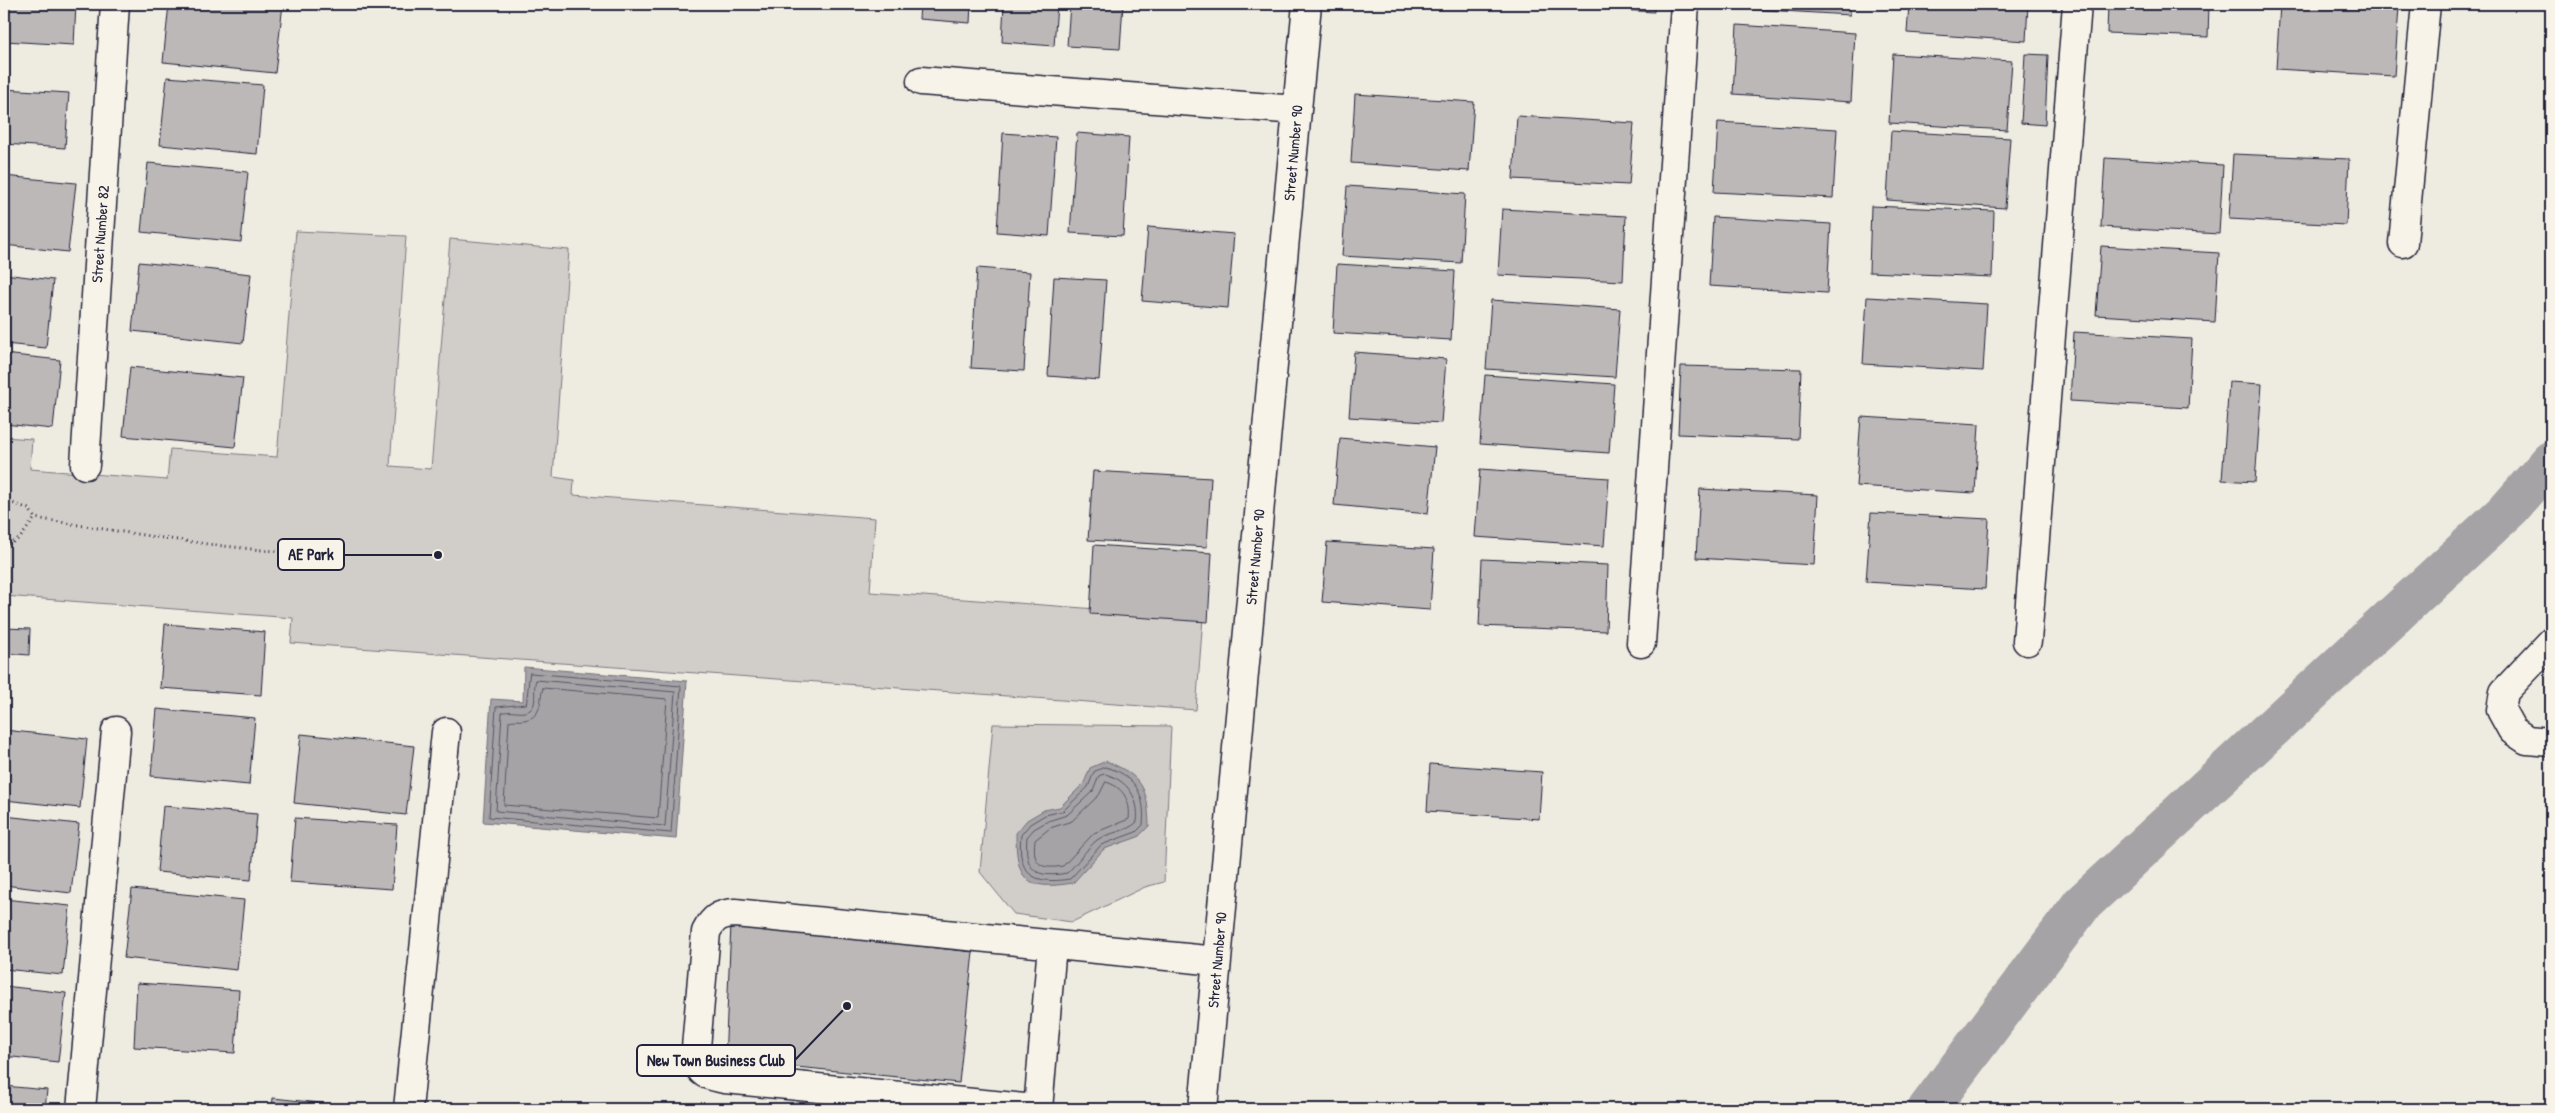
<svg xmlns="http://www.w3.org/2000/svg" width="2555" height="1113" viewBox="0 0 2555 1113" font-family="'Patrick Hand',sans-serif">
  <rect width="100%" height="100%" fill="#eeebe1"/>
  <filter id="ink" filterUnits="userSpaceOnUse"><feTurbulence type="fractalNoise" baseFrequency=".02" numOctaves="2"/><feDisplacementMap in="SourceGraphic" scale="10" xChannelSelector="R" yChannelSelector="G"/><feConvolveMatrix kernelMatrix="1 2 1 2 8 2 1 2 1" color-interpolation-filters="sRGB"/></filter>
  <g filter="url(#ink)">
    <!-- green -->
    <path fill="#d1cdc9" stroke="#7a7882" d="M296,231L406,236L390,466L431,469L450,239L569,250L553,477L574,480L573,495L875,518L870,592L1203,617L1196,710L291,643L293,618L4,596V437L32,439L30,469L167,480L170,449L277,457Z
      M993,724L1171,726L1164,882L1145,887L1072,922L1014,914L980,872Z"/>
    <!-- water -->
    <path fill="#a6a3a6" stroke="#716f7b" d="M524,667L687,681L676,839L483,822L491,699L523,701Z
      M1106,761C1142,776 1148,787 1149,826L1138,837L1104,849L1073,883C1025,891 1016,880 1016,833L1027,820L1044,810L1060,807L1084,783L1090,768Z"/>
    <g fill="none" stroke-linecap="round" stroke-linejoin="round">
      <!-- shore -->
      <path stroke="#575666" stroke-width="1" d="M530,673L681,686L671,833L489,817L496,707L526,704Z
        M536,680L675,692L665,826L496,811L502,713C511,708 529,719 534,704C536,696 533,687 536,680Z
        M543,688L667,699L658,818L504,805L509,721C514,719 519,721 524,720C543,717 539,701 543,688Z
        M1105,767C1135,774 1146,795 1143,825L1136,832L1101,845L1070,879C1032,885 1017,874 1021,835L1030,824L1045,815L1063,811L1088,787L1094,772Z
        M1105,774C1128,780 1140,799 1137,822C1127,832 1109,832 1097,840C1086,849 1078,863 1067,873C1035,879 1024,870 1027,837L1034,829L1048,821L1067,815L1093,791L1099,776Z
        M1106,782C1124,787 1131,802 1129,819L1094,833L1063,866C1040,870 1032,864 1035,840L1050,828L1072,821L1099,795Z"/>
      <!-- canal -->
      <path stroke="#a6a3a6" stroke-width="41" d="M1928,1109L2082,904L2510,508L2551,461"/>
    </g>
    <!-- building -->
    <path fill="#bbb8b7" stroke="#22223b" d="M4,4H76L74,45L4,41Z
      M169,4H283L275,73L163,62Z
      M920,4H971L970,23L919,19Z
      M1004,4H1057L1054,46L1002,42Z
      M1070,4H1123L1120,49L1067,46Z
      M1528,4H1654V12Z
      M1732,4H1850V15L1731,8Z
      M1909,4H2028L2026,41L1907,33Z
      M2108,4H2209L2208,37L2107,33Z
      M2280,4H2346L2399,7L2394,76L2276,69Z
      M1737,25L1855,33L1851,102L1733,94Z
      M1893,54L2012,61L2007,130L1889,123Z
      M2025,54L2048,55L2045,125L2021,123Z
      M167,77L263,85L257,154L160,145Z
      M4,89L69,93L65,148L4,144Z
      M1355,94L1474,102L1469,171L1351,163Z
      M1517,116L1634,123L1629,185L1513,179Z
      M1718,122L1837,129L1833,198L1714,192Z
      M1891,131L2010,138L2005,208L1887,200Z
      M1003,133L1056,137L1049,236L997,232Z
      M1077,133L1129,137L1123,236L1070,233Z
      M2233,154L2349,159L2346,225L2229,219Z
      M2105,158L2223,165L2219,234L2101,227Z
      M148,163L248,172L241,242L141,232Z
      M4,176L76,183L68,252L4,245Z
      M1347,186L1465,194L1461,263L1342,256Z
      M1871,206L1994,211L1992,277L1869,272Z
      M1502,209L1626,216L1623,281L1498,275Z
      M1713,217L1831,224L1827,293L1709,286Z
      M1148,227L1234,234L1228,308L1142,301Z
      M2101,246L2219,253L2215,322L2096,315Z
      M139,262L251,274L243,343L132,331Z
      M1337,264L1455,271L1451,340L1333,333Z
      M977,268L1030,272L1024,371L971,368Z
      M4,274L53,280L46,348L4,344Z
      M1054,277L1106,280L1099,380L1048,376Z
      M1867,297L1987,304L1983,371L1863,364Z
      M1491,300L1620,309L1615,377L1486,369Z
      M2074,332L2192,339L2188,408L2070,401Z
      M1354,352L1446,359L1441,423L1349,417Z
      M4,354L60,360L53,429L4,424Z
      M1681,366L1801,369L1798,439L1678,434Z
      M130,367L243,378L235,447L123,436Z
      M1485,375L1614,384L1609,453L1480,444Z
      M2229,382L2262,384L2255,482L2222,480Z
      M1861,417L1979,424L1975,493L1856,486Z
      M1340,438L1435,447L1428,514L1334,505Z
      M1480,469L1609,478L1604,546L1475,537Z
      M1093,471L1211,478L1207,547L1088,540Z
      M1700,489L1818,495L1814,565L1696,558Z
      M1871,513L1989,519L1985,589L1866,582Z
      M1327,542L1434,549L1430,610L1322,602Z
      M1094,545L1212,553L1208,622L1090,614Z
      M1482,559L1608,565L1606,631L1479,626Z
      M165,624L265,632L261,695L160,688Z
      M4,628L30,629L29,655L4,653Z
      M157,709L255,718L249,785L151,776Z
      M4,730L87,739L80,808L4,800Z
      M301,734L414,746L406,815L294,803Z
      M1430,764L1542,772L1539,819L1427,811Z
      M163,806L257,814L251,880L157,872Z
      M4,816L79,824L71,893L4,885Z
      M295,818L397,825L392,889L290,882Z
      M132,889L244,900L237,970L124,958Z
      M4,899L70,906L63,975L4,969Z
      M731,925L973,952L959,1083L725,1060Z
      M137,983L239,990L235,1053L134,1047Z
      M4,986L66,993L58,1062L4,1056Z
      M4,1086L47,1090L45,1109H4Z
      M273,1098L376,1109H272Z"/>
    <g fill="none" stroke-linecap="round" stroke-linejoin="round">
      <!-- minor casing -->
      <g stroke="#22223b" stroke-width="31">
        <path id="minor" d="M921,81L1297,110
          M2403,243L2426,4
          M85,465L115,4
          M2027,641L2077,4
          M2551,642L2504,692L2501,710L2512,730L2527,740L2551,742
          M1641,643L1685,4
          M81,1109L116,731
          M408,1109L446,732
          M1035,1109L725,1079C707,1075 702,1076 695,1059L706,932C713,918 719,914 735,913L1217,961
          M1038,1109L1052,945
          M1203,1109L1307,4"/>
      </g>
      <!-- path -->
      <path stroke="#22223b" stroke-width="3" stroke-dasharray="1 4" stroke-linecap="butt" d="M4,500L29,509L35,518C129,533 222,549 316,554
        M4,547L20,538L35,518"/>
      <!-- minor -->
      <use href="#minor" stroke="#f7f3e8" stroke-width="28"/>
    </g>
  </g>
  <g text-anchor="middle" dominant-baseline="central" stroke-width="5" stroke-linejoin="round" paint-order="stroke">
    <!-- street labels -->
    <g font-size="15" fill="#22223b" stroke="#f7f3e8">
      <text transform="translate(1293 153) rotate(-85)">Street Number 90</text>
      <text transform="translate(100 234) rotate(-86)">Street Number 82</text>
      <text transform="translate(1255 557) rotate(-85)">Street Number 90</text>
      <text transform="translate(1217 960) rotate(-85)">Street Number 90</text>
    </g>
  </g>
  <!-- callouts -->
  <path fill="none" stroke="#22223b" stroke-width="2" d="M438 555L344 555M847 1006L795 1060"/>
  <g fill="#22223b" stroke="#f7f3e8" stroke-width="2">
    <circle cx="438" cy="555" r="5"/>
    <circle cx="847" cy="1006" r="5"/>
  </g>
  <g fill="#f7f3e8" stroke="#22223b" stroke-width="2">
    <rect x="278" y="539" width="66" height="31" rx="5"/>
    <rect x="637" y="1045" width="158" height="31" rx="5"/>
  </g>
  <g font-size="16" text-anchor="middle" font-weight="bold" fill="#22223b">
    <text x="311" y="560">AE Park</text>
    <text x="716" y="1066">New Town Business Club</text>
  </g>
  <!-- margin -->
  <rect width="2555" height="1113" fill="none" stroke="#f7f3e8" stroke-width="20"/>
  <rect x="10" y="10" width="2535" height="1093" fill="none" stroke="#22223b" stroke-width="2" filter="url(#ink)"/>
</svg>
